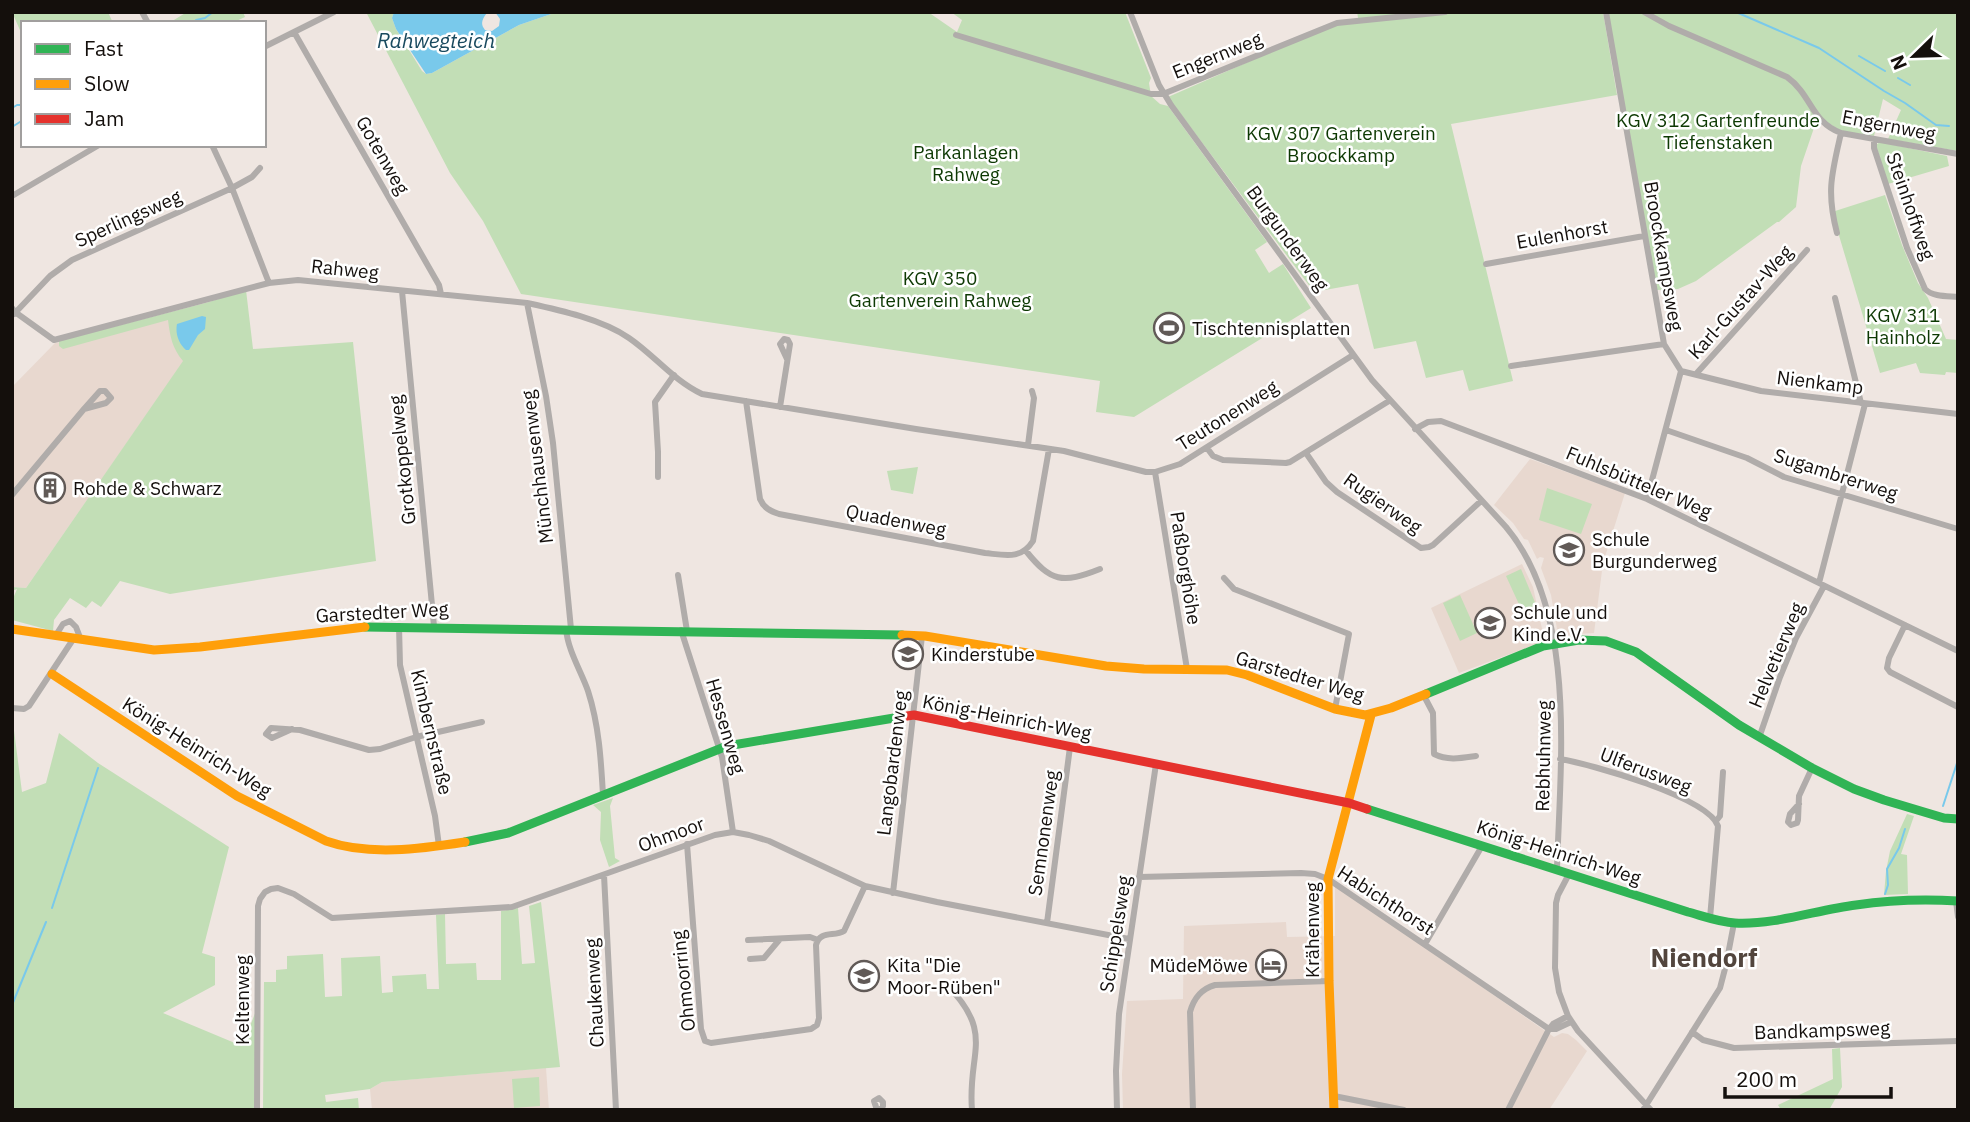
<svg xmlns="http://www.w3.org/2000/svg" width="1970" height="1122" viewBox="0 0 1970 1122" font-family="'IBM Plex Sans',sans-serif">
  <rect width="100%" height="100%" fill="#efe6e1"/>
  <!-- built -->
  <path fill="#e8d8cf" d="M170,317L185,359L26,588L12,587V387L55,343Z
    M1530,459L1625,493L1603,563L1594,633L1563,635L1557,629L1551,595L1541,568L1544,558L1540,557L1537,559L1528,540L1524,539L1513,523L1494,505Z
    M1522,564L1533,587L1544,638L1539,643L1459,673L1431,608Z
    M1335,885L1554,1037L1562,1033L1568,1034L1576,1040L1587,1051L1549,1110H1123L1122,1074L1127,1001L1183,999L1184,926L1286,922L1287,937L1335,936Z
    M546,1068L549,1110H372L370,1089L382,1082Z"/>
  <!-- green -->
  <path fill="#c2deb6" d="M12,12H108L113,23H23V37Z
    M187,12H243L245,17L232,23H169Z
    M366,12H394L392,18L396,29L422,71L426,74L432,73L519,25L557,12H928L957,32L962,20L951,12H1125L1151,78L1149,83L1151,96L1160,104L1168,106L1267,242L1255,250L1269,273L1283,264L1311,308L1134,417L1096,412L1100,381L521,294L483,221L450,173Z
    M1357,12H1603L1617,95L1451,124L1513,381L1469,391L1463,370L1426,378L1416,341L1374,349L1358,284L1314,292L1168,97L1333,25L1359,23Z
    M1608,12H1640L1668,27L1669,24L1647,12H1958V151L1888,139L1901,110L1883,99L1874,136L1841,131L1822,119L1816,122L1801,166L1796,207L1779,222H1777L1696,281L1678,289L1657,290Z
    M1880,142L1947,156L1949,166L1888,184L1876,145Z
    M1885,195L1902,245L1918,283L1928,298L1946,339L1958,340V373L1946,372L1945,375L1920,373L1916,363L1880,373L1832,212Z
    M246,290L253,349L353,342L376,561L170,594L120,581L101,607L92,601L86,608L70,598L54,620L53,631L12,620V601L17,589L12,591V587L26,588L183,361C172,348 170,336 168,320L63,349L59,346V341L209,302Z
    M918,467L913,494L891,490L887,471Z
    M1547,488L1592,504L1581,534L1539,520Z
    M1521,569L1537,607L1523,613L1506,576Z
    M1460,595L1477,633L1460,641L1443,603Z
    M12,715L22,792L46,783L59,733L98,763L229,847L202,953L215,957V985L163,1013L242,1046L256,1011L254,1110H12Z
    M613,798L610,806L615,858L620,861L609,867L600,840L601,812L593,805Z
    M1907,814L1914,816L1901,854L1907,855L1908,894L1884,895L1886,871L1890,851Z
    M541,902L560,1067L382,1082L370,1089L325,1095L326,1102L358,1098L359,1110H263L264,982H276V970L287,969V956L323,954L325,997L342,996L341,958L380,956L382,993L393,992L392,976L426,974L427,989H439L436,915L445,914L446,964L476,963L477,980H501V911L518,908L522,964L535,963L529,906Z
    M1840,1048L1842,1087L1829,1110H1781L1778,1105L1833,1079L1832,1049Z
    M539,1077L540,1106L514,1108L512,1079Z"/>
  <!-- water -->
  <path fill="#79c9eb" d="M394,12H493L487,13C482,19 480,24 485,30L492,31L499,26L500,19L495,12H557L519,25L432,73L426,74L396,29L392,18Z
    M202,316L206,317L205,329L198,335L189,350H186C179,344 175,334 177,324Z"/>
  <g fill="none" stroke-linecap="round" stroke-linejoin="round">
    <!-- stream -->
    <path stroke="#79c9eb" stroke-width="2" d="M1736,12L1819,48L1884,91L1905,103L1936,125L1949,126
      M194,23L196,20L205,18L213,12
      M1859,56L1885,71
      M1898,78L1910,85
      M12,108L17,105H23
      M12,127L23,120
      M1943,806L1958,760
      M1885,894L1888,885L1887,869L1899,848L1905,829
      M52,908L98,768
      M12,1005L46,922"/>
    <!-- street -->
    <path stroke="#b0acaa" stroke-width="6" d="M142,12L148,23
      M1130,12L1159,85L1171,105L1372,380L1506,527C1578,613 1560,764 1557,869
      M1606,12L1664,344L1681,371L1647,499
      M1644,12L1669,26L1787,77C1812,95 1811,122 1841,133L1958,154
      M294,32L439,285L441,294
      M956,35L1151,94H1163L1337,23L1445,12
      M264,47L334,12
      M1874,139V148L1907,248L1925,289C1933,297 1947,296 1958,297
      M212,145L232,188L269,283
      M12,196L99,145
      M1837,233C1826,191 1832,173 1841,133
      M1486,264L1644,236
      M402,291L434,626
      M1835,298L1861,403
      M527,303L546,396L553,443L571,629
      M12,308L15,312L54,340L269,283L298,280L527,303C559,310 601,319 629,338C654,355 674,381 702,394L916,429L1064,451L1146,472H1155L1180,464L1353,355
      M14,314L50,276L72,260L232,188L252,177L260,168
      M1511,366L1664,344
      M1681,371L1761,391L1958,414
      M1696,374L1807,250
      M746,401L760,499C764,508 770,511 779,514L985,553C1005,555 1021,560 1033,541L1049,449
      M780,407L790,344L788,340L784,339L780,344L787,359
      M1415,429L1428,422L1441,421L1647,499L1958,651
      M1666,430L1747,458L1784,477L1958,529
      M1028,445L1034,398L1032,391
      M1207,448L1213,456L1223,460L1286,463L1290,462L1389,401
      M1306,453L1326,482L1337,492L1421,548L1429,547L1433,545L1481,501
      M1155,472L1187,669
      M658,477V452L655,402L674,375
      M12,495L84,409L106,403L111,398L105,391H100L84,409
      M1026,551C1051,582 1062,584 1100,569
      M678,575L687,631
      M1224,578L1234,589L1349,634L1335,709
      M1819,583L1865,404
      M1905,625L1889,658L1887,668L1890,672L1958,707
      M399,626L400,665L435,816L439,846
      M566,629C568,651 581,671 588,691C599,725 601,760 603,795
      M681,630L722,757L733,832
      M56,635L63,624L70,621L76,627L81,640
      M1423,694L1433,713L1434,754C1448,761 1462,758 1476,756
      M12,708L24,709L29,706L74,638
      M292,729L272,738L266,734L271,728L300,730L369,750L380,749L416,737L482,722
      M1759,738L1780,677L1796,638L1824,586
      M1560,759C1590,764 1708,797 1718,826L1710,918
      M1799,804L1790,814L1788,822L1791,825L1797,823L1798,820L1799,796L1812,768
      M1716,821L1720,816L1723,772
      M687,844L701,1029L705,1041L711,1043L811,1029L817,1025L819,1018L816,945C820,930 834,937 844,931L865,886
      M1569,874L1558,895L1556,903L1555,968L1559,992L1568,1016L1578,1031L1651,1110
      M604,875L616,1110
      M1139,877L1301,873L1315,874L1328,879L1549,1029
      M893,893L922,636
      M1956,901L1958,917
      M1047,923L1070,747
      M748,940L810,937L818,940
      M1425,944L1482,846
      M750,959L764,958L780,939
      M946,984C996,1034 967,1052 972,1110
      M1549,1029H1556L1571,1022
      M1692,1032L1703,1040L1734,1048L1958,1041
      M1334,1096L1404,1110
      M257,1110L258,906L260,899L265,892L271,889L278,888L294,894L332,918L512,907L715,835L733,832L749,835L769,841L865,886L937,902L1129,939
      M877,1110L874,1101L879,1098L883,1102V1106L880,1110
      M1117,1110L1116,1071L1119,1014L1156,764
      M1193,1110L1190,1012C1194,998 1201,989 1215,985L1329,981
      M1508,1110L1549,1029L1553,1024L1568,1016
      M1643,1110L1720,988L1726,965L1734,923"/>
    <!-- fast -->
    <path stroke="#30b455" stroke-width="9" d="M365,627L902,635
      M1426,694L1543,646L1579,640L1606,641L1636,652L1739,725L1812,768L1854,789L1884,800L1944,818L1958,819
      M1367,809L1688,912C1703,916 1719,922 1735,923C1776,925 1816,910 1856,905C1890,900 1924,899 1958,901
      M465,842L508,833L727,746L900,717"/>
    <!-- slow -->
    <path stroke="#ff9f0a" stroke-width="9" d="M12,629L154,650L200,647L365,627
      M902,635L925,636L1106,666L1144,669L1227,670L1247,675L1335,709L1365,715L1391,708L1426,694
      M52,674L237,796L326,841C368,856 421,849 465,842
      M1334,1110L1329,981L1328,879L1371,715"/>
    <!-- jam -->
    <path stroke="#e5322d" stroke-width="9" d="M900,717L914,715L1349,803L1367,809"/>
  </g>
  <!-- icons -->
  <defs>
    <g id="stadium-ring" transform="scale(1.575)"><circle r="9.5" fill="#fff" stroke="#615a57" stroke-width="1.5"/><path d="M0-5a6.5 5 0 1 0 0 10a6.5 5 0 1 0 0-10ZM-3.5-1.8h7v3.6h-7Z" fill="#615a57"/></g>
    <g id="building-ring" transform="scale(1.575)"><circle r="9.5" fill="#fff" stroke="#615a57" stroke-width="1.5"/><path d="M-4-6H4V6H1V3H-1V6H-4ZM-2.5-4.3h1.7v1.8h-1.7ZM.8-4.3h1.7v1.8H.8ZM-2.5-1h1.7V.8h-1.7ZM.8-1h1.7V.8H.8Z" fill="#615a57"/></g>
    <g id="school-ring" transform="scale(1.575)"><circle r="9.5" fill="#fff" stroke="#615a57" stroke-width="1.5"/><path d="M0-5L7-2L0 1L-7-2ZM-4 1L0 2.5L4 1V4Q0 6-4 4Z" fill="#615a57"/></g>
    <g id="hotel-ring" transform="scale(1.575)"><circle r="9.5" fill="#fff" stroke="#615a57" stroke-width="1.5"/><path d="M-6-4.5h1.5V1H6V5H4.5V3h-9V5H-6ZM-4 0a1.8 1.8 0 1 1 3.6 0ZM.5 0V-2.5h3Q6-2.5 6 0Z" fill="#615a57"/></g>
  </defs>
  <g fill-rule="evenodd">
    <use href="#stadium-ring" x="1169" y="328"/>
    <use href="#building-ring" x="50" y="488"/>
    <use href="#school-ring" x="1569" y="550"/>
    <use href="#school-ring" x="1490" y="623"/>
    <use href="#school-ring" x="908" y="654"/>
    <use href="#hotel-ring" x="1271" y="965"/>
    <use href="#school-ring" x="864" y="976"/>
  </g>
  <g text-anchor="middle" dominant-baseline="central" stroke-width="5" stroke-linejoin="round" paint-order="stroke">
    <!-- street labels -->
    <g font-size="19" fill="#140f0c" stroke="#fff">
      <text transform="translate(1217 55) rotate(-22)">Engernweg</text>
      <text transform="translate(1889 125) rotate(11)">Engernweg</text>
      <text transform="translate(383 155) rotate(60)">Gotenweg</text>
      <text transform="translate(1911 206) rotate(71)">Steinhoffweg</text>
      <text transform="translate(128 218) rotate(-24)">Sperlingsweg</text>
      <text transform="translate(1562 234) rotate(-10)">Eulenhorst</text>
      <text transform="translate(1288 238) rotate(54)">Burgunderweg</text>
      <text transform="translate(1664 256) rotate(80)">Broockkampsweg</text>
      <text transform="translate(345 269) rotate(6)">Rahweg</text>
      <text transform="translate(1740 302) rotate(-48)">Karl-Gustav-Weg</text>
      <text transform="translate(1820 382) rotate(7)">Nienkamp</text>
      <text transform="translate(1227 415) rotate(-32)">Teutonenweg</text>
      <text transform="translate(402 460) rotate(-96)">Grotkoppelweg</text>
      <text transform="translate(537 467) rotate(-97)">Münchhausenweg</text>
      <text transform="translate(1836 474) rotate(18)">Sugambrerweg</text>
      <text transform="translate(1639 482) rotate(23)">Fuhlsbütteler Weg</text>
      <text transform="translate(1383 503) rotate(35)">Rugierweg</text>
      <text transform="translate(896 520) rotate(11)">Quadenweg</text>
      <text transform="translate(1186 568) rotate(81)">Paßborghöhe</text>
      <text transform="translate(382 612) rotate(-3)">Garstedter Weg</text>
      <text transform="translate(1776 655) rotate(-67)">Helvetierweg</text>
      <text transform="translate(1300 676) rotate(17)">Garstedter Weg</text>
      <text transform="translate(1007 717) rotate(11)">König-Heinrich-Weg</text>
      <text transform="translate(726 726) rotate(74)">Hessenweg</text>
      <text transform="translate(432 732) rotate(77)">Kimbernstraße</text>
      <text transform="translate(197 747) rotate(32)">König-Heinrich-Weg</text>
      <text transform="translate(1543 756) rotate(-89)">Rebhuhnweg</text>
      <text transform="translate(892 763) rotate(-83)">Langobardenweg</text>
      <text transform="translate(1646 770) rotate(21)">Ulferusweg</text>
      <text transform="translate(1043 833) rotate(-82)">Semnonenweg</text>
      <text transform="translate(671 834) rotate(-20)">Ohmoor</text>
      <text transform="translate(1559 852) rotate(18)">König-Heinrich-Weg</text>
      <text transform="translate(1386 900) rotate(33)">Habichthorst</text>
      <text transform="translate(1312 930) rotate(-90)">Krähenweg</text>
      <text transform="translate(1115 934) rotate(-81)">Schippelsweg</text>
      <text transform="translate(683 981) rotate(-96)">Ohmoorring</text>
      <text transform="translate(594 993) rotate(-93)">Chaukenweg</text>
      <text transform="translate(242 1000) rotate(-90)">Keltenweg</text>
      <text transform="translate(1822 1030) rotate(-2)">Bandkampsweg</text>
    </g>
    <!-- park labels -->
    <g font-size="19" fill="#0d3903" stroke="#fff">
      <text x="1718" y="120">KGV 312 Gartenfreunde<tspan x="1718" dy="22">Tiefenstaken</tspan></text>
      <text x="1341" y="133">KGV 307 Gartenverein<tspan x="1341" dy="22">Broockkamp</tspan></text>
      <text x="966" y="152">Parkanlagen<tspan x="966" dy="22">Rahweg</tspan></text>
      <text x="940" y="278">KGV 350<tspan x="940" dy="22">Gartenverein Rahweg</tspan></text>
      <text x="1903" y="315">KGV 311<tspan x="1903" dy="22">Hainholz</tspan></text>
    </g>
    <!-- poi labels -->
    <g font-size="19" fill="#140f0c" stroke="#fff" text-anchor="start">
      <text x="1192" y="328">Tischtennisplatten</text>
      <text x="73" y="488">Rohde &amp; Schwarz</text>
      <text x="1592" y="539">Schule<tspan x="1592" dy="22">Burgunderweg</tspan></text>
      <text x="1513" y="612">Schule und<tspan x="1513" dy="22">Kind e.V.</tspan></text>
      <text x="931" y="654">Kinderstube</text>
      <text x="887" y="965">Kita "Die<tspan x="887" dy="22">Moor-Rüben"</tspan></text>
      <text x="1248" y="965" text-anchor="end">MüdeMöwe</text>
    </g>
    <!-- water labels -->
    <g font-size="21" font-style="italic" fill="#194a5f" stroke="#fff">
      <text x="436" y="40">Rahwegteich</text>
    </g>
    <!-- district labels -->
    <g font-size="26" font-weight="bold" fill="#52453d" stroke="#fff">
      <text x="1704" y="957">Niendorf</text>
    </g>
  </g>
  <!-- border -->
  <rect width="1970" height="1122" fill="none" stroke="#140f0c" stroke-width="28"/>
  <!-- legend -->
  <rect x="21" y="21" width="245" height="126" fill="#ffffff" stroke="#a19f9e" stroke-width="2"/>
  <rect x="35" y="44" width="35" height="10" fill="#30b455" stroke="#a19f9e" stroke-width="2"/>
  <text x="84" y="56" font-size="21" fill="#140f0c">Fast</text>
  <rect x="35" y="79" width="35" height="10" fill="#ff9f0a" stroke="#a19f9e" stroke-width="2"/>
  <text x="84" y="91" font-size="21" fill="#140f0c">Slow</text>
  <rect x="35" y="114" width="35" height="10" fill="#e5322d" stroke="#a19f9e" stroke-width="2"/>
  <text x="84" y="126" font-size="21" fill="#140f0c">Jam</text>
  <!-- north arrow -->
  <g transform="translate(1914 56) rotate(247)" stroke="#ffffff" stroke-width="5" paint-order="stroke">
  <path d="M0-5L12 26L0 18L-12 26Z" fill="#140f0c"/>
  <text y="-10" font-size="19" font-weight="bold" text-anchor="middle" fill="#140f0c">N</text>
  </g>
  <!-- scale -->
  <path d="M1725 1087v10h166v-10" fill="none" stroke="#140f0c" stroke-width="3.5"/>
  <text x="1736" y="1087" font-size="21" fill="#140f0c" stroke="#ffffff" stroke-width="5" paint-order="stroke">200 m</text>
</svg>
